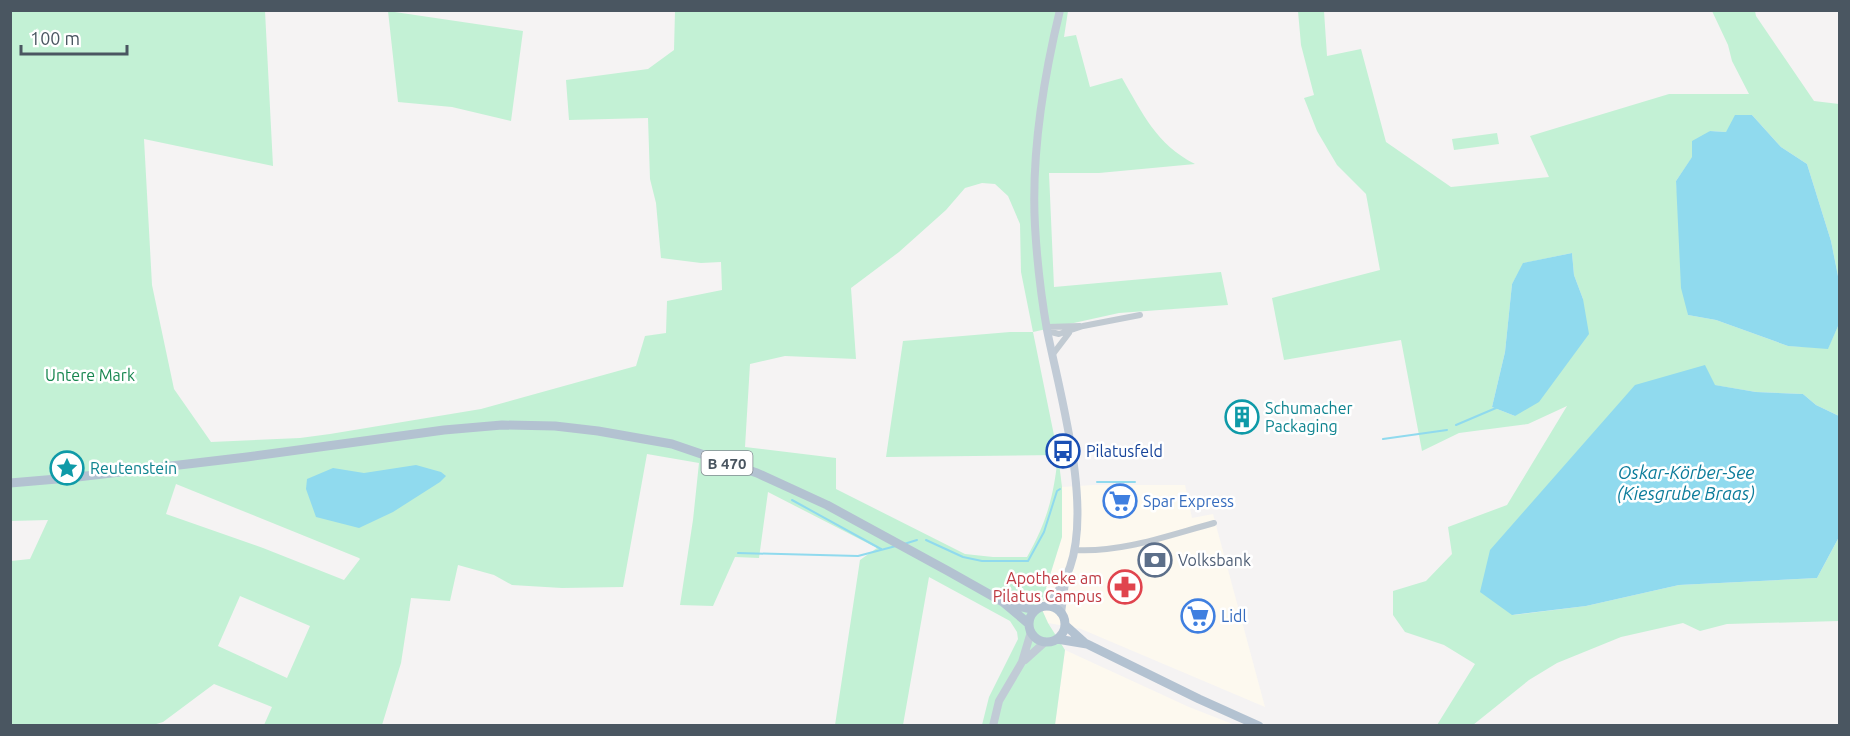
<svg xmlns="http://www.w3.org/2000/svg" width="1850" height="736" viewBox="0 0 1850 736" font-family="Ubuntu,sans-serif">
  <rect width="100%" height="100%" fill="#f5f3f3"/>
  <!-- commercial -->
  <path fill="#fdf9ef" d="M1093,485H1185L1192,518L1213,514L1265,707L1081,629L1048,623L1039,603L1049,597L1046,588L1062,537V487Z
    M1065,650L1189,707L1235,725L1055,726Z"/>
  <!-- green -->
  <path fill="#c3f1d5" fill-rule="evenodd" d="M10,11H265L273,166L144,139L152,285L174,389L211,442L300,438L330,434L481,409L636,366L645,336L666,333L667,301L722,290L721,262L701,263L661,258L656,203L650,179L648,118L569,120L566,80L648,69L674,50L675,11H1068L1064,37L1076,35L1090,87L1122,78C1143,114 1156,144 1195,164L1099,173H1049L1054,287L1221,272L1228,305L1119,313L1033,332L1058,455L1062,487V537L1046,588L1049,597L1039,603L1048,623L1065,650L1055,725H982L989,697L1018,639L1017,632L1010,621L929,577L903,725H835L860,560L877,548L768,492L759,558L735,557L713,606L680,605L693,520L699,463L647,454L623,587L562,588L512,585L494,575L458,565L450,601L411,598L401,663L382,725H264L272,707L214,684L163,722L153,725H11V561L30,559L48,520L11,521ZM982,183L995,184L1008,196L1020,224L1021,272L1033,332H1010L903,341L886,457L1058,455C1054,495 1047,522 1027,557H993L965,554L836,489V458L745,447L750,364L785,356L856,359L851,288L899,252L946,210L965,188ZM176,484L359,558L360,559L344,580L263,548L166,514ZM240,596L310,626L287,678L218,646Z
    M388,11L523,31L511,121L452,107L398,102Z
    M1298,11H1324L1327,56L1361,49L1386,142L1451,187L1549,177L1530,136L1669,94H1749L1732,61L1728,45L1712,11H1755L1756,16L1814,101L1839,104V281L1831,241L1807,164L1781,147L1752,115L1726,132L1710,131L1676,181L1688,315L1716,320L1788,346L1828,348L1839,324V416L1816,405L1803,394L1756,392L1714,385L1513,615L1586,606L1679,585L1817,578L1839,537V621L1727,624L1700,631L1683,623L1621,637L1557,663L1529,680L1473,725H1437L1475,664L1444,645L1405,632L1393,615V591L1426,581L1452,554L1448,527L1507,505L1567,406L1528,424L1459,433L1422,451L1401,340L1284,360L1272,298L1380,270L1366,194L1337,165L1317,131L1304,98L1314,95L1301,45ZM1572,253L1574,275L1583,299L1515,416L1492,407L1505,352L1512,284L1524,263Z
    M1497,133L1499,144L1454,150L1452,139Z"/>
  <!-- water -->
  <path fill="#90daee" d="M1735,115H1752L1781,147L1807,164L1831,241L1839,281V324L1828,349L1788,346L1716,320L1688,315L1681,288L1676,181L1692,157V141L1710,131L1726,132Z
    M1572,253L1574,275L1583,299L1589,334L1539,402L1515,416L1492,407L1505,352L1512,284L1523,263Z
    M1705,365L1715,385L1756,392L1803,394L1816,405L1839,416V537L1817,578L1679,585L1586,606L1512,615L1480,592L1490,550L1635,385Z
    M416,465L441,472L446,476L440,482L393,512L359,528L316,517L306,489L307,479L333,468L364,473Z"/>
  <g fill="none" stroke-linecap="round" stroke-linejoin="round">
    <!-- stream -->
    <path stroke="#90daee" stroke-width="2" d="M1456,425L1496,408
      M1383,439L1447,430
      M1097,482H1135
      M792,500L881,549
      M926,540L963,557L982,561H1028L1044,532L1057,491L1060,489
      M904,544L917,540
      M738,553L858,556L896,546"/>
    <!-- street -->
    <path stroke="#c1cad2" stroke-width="6" d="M1047,327L1080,326
      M1047,331L1059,334L1083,326L1140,315
      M1053,354L1069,333
      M1074,550C1122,553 1169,535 1214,523"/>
    <!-- secondary -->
    <path stroke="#c1cbd6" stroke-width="8" d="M1047,606C1057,594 1065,582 1070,567C1092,504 1060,395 1047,330C1041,296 1037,261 1035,226C1031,154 1043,80 1060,10
      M1061,613L1065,583
      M1025,660L1045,642
      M993,726L999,701L1022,662L1031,632"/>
    <!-- primary -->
    <path stroke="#b3c2d1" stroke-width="9" d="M10,483L69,478L247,457L444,430L502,425L555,426L598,431L672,444L757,473L827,505L948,571L1003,602L1029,624
      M1009,604L1036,610
      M1029 624a18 18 0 1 1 36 0a18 18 0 1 1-36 0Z
      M1065,625L1085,643
      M1057,639L1087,644L1199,699L1259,726"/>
  </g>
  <!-- icons -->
  <defs>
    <g id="building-ring" transform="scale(1.725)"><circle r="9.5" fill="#fff" stroke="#0f9aa8" stroke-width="1.5"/><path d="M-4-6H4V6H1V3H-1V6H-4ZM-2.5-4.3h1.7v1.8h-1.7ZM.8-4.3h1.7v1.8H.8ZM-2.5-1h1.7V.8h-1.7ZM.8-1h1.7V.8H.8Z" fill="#0f9aa8"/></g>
    <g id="bus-ring" transform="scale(1.725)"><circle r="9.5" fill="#fff" stroke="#1a4fb4" stroke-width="1.5"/><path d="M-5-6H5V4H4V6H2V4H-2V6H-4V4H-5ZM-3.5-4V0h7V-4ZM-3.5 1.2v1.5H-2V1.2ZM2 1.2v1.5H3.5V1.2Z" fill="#1a4fb4"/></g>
    <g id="sight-ring" transform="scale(1.725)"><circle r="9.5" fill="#fff" stroke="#0f9aa8" stroke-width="1.5"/><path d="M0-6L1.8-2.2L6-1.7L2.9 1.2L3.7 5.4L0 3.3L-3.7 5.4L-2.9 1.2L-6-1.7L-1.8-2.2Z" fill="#0f9aa8"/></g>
    <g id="supermarket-ring" transform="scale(1.725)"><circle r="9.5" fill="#fff" stroke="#3f7fe0" stroke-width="1.5"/><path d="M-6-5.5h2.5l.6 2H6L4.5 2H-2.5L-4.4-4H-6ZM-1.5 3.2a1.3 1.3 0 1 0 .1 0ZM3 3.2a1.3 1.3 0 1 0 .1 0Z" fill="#3f7fe0"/></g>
    <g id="bank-ring" transform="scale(1.725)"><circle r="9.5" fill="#fff" stroke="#5c6f8a" stroke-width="1.5"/><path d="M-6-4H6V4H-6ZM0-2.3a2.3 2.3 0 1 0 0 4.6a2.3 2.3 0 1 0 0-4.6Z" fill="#5c6f8a"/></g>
    <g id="pharmacy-ring" transform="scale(1.725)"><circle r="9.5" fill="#fff" stroke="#e0444e" stroke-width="1.5"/><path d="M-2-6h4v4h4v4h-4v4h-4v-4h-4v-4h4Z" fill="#e0444e"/></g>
  </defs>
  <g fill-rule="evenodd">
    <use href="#building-ring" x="1242" y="417"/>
    <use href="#bus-ring" x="1063" y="451"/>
    <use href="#sight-ring" x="67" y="468"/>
    <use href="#supermarket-ring" x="1120" y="501"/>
    <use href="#bank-ring" x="1155" y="560"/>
    <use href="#pharmacy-ring" x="1125" y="587"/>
    <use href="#supermarket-ring" x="1198" y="616"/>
  </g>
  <g text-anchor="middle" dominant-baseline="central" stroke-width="5" stroke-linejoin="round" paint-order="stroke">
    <!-- shield labels -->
    <rect fill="#fff" stroke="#808990" stroke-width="1.5" x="701.5" y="451" width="51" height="24" rx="4.5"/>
    <g font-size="15" font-weight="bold" fill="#4a5661">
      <text x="727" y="463">B 470</text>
    </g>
    <!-- park labels -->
    <g font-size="16" fill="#17864f" stroke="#fff">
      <text x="90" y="375">Untere Mark</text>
    </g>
    <!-- culture labels -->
    <g font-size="16" fill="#0d838f" stroke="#fff" text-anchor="start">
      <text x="1265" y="408">Schumacher<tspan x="1265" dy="18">Packaging</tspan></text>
      <text x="90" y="468">Reutenstein</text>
    </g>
    <!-- transit labels -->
    <g font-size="16" fill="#164399" stroke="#fff" text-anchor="start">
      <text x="1086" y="451">Pilatusfeld</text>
    </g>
    <!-- shop labels -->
    <g font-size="16" fill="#366cbe" stroke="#fff" text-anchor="start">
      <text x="1143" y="501">Spar Express</text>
      <text x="1221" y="616">Lidl</text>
    </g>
    <!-- service labels -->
    <g font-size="16" fill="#4e5e75" stroke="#fff" text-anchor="start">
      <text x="1178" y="560">Volksbank</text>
    </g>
    <!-- health labels -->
    <g font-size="16" fill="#be3a42" stroke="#fff" text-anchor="end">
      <text x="1102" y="578">Apotheke am<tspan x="1102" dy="18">Pilatus Campus</tspan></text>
    </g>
    <!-- water labels -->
    <g font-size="18" font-style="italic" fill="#0c7c9b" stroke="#fff">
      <text x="1686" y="472">Oskar-Körber-See<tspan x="1686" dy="21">(Kiesgrube Braas)</tspan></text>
    </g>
  </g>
  <!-- border -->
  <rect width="1850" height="736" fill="none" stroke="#4a5661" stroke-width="24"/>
  <!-- scale -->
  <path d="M21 45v9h106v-9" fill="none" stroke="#4a5661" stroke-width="3"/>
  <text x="30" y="45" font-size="18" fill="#4a5661" stroke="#ffffff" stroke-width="4.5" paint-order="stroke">100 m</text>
</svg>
